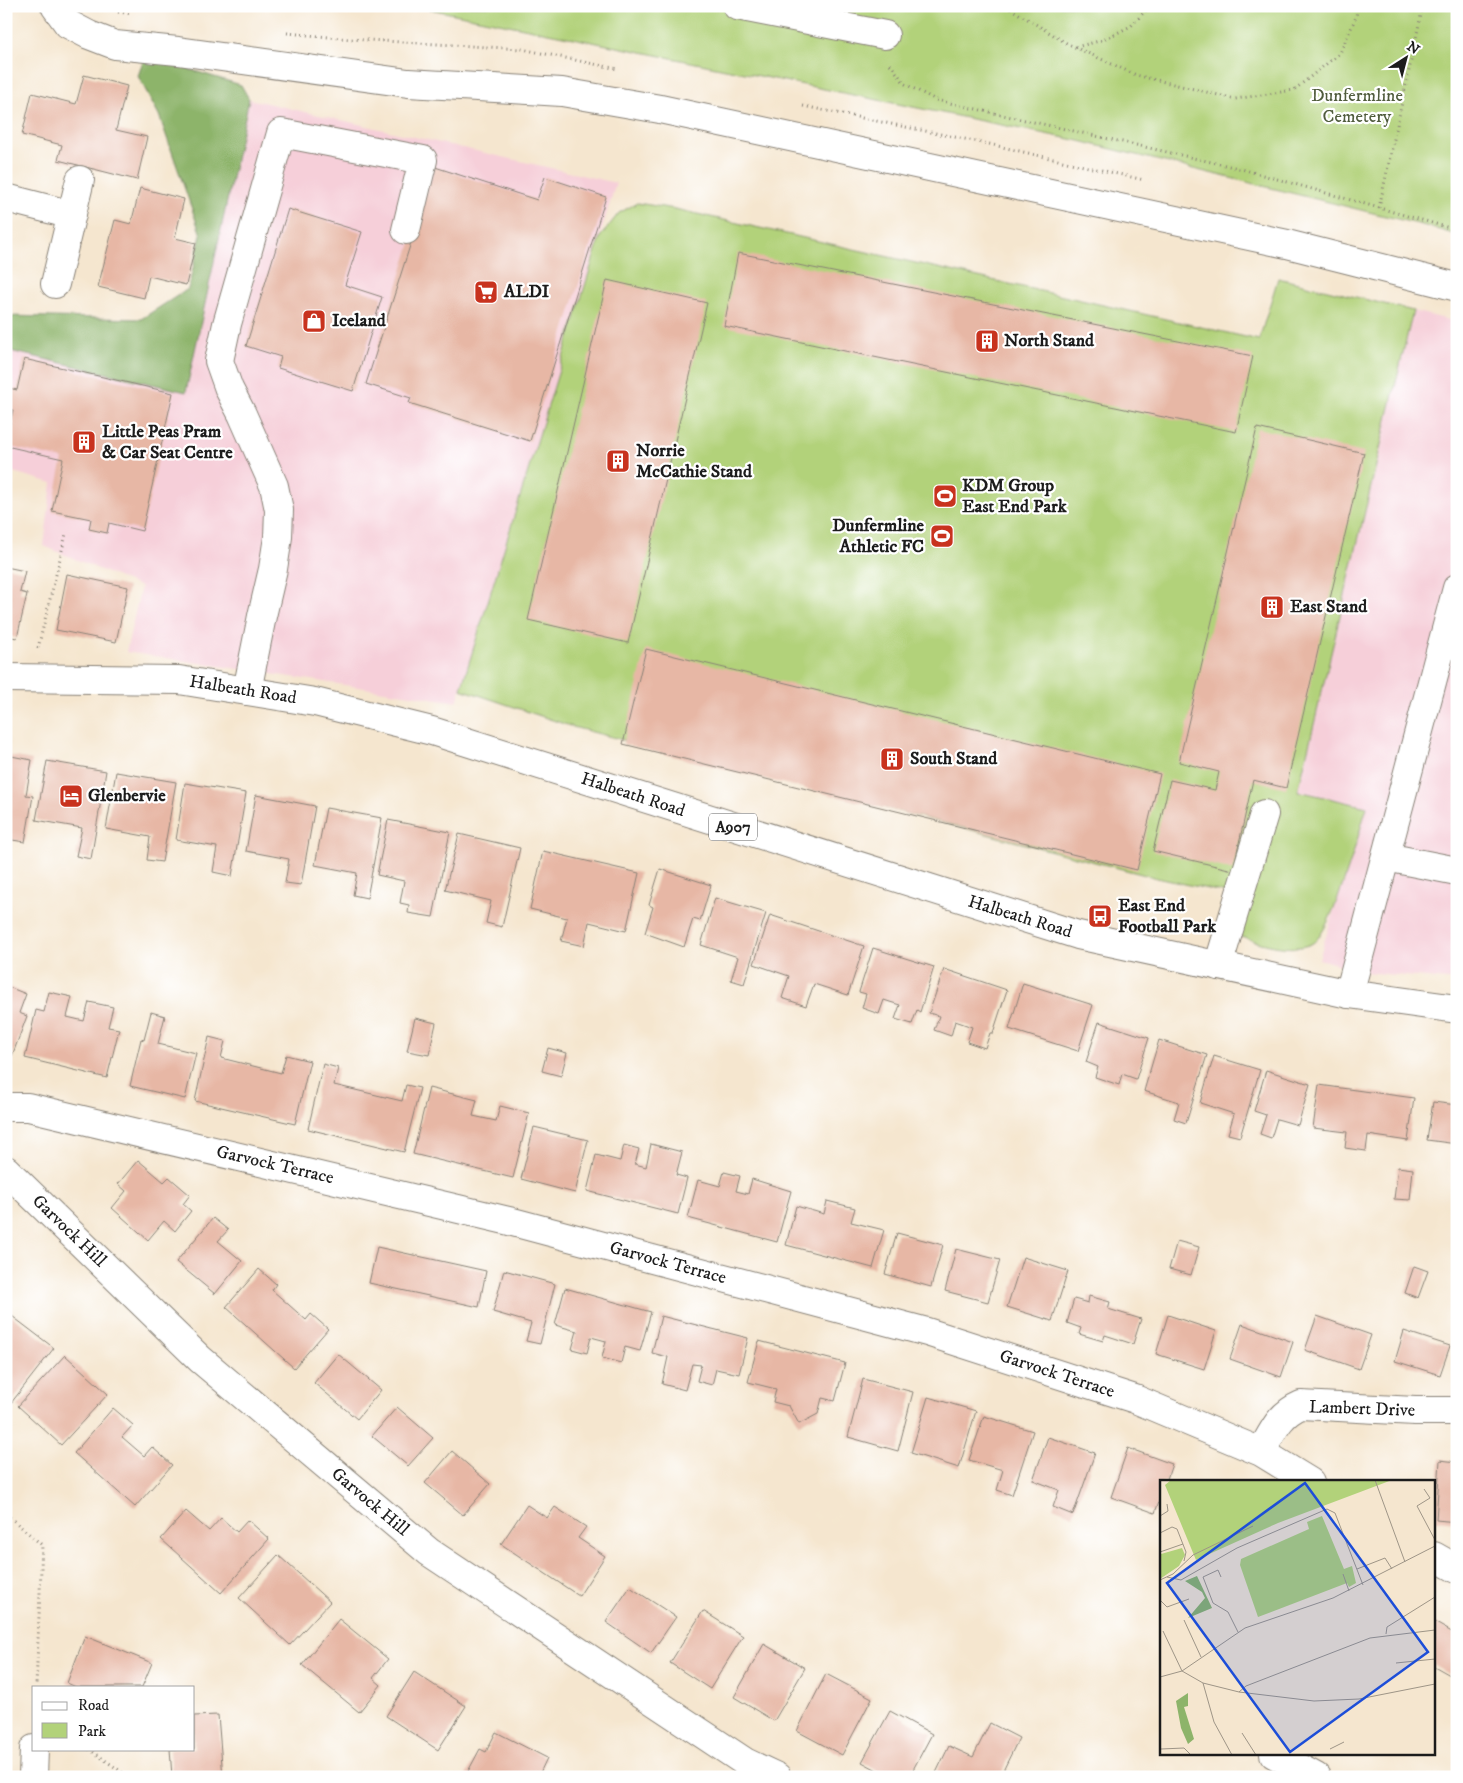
<svg xmlns="http://www.w3.org/2000/svg" width="1463" height="1783" viewBox="0 0 1463 1783" font-family="'IM FELL DW Pica',serif">
  <rect width="100%" height="100%" fill="#fff"/>
  <filter id="ink" filterUnits="userSpaceOnUse"><feTurbulence type="fractalNoise" baseFrequency=".02" numOctaves="2"/><feDisplacementMap in="SourceGraphic" scale="10" xChannelSelector="R" yChannelSelector="G"/><feConvolveMatrix kernelMatrix="1 2 1 2 8 2 1 2 1" color-interpolation-filters="sRGB"/></filter>
  <filter id="wash" filterUnits="userSpaceOnUse"><feTurbulence type="fractalNoise" baseFrequency=".0096" numOctaves="4" result="noise"/><feDisplacementMap in="SourceGraphic" scale="20" xChannelSelector="R" yChannelSelector="G"/><feGaussianBlur stdDeviation="1.12" result="paint"/><feColorMatrix in="noise" values="0 0 0 0 0 0 0 0 0 0 0 0 0 0 0 0 0 1.4 0 .05"/><feComposite in="paint" operator="in"/></filter>
  <g filter="url(#wash)">
    <rect width="100%" height="100%" fill="#f5e6cf"/>
    <!-- built -->
    <path fill="#f6cfd9" d="M249,99L616,183L457,702L126,652L141,587L44,546L52,483L6,470V350L186,392Z
      M1413,311L1457,322V981L1365,972L1319,959L1337,900L1298,791Z"/>
    <!-- green -->
    <path fill="#b2d27a" stroke="#67774b" d="M415,6H1457V235L1422,225L1075,140Z
      M637,203L675,209L1259,340L1278,278L1413,311L1298,791L1367,807C1359,832 1332,935 1311,944C1289,953 1260,943 1239,936L1250,898L1157,878L573,727L461,689L600,237L619,213Z"/>
    <!-- forest -->
    <path fill="#8db46a" stroke="#546843" d="M145,56L241,85L249,99L186,392L6,350V316L141,319L188,289L201,235L159,115L138,76Z"/>
    <g id="blocks">
      <!-- building -->
      <path fill="#e7b7a5" d="M84,75L127,86L116,130L147,137L137,180L58,160L62,145L22,135L32,93L76,104Z
        M435,167L537,200L545,177L606,197L530,441L409,403L411,398L366,384Z
        M140,188L184,199L175,238L196,243L186,285L149,276L144,298L98,287L115,220L131,224Z
        M288,209L362,232L345,285L382,297L353,391L278,368L281,357L246,346Z
        M738,253L1253,356L1236,432L724,326Z
        M607,280L707,303L628,643L528,620Z
        M24,359L173,393L142,531L109,523L107,533L89,529L91,519L52,511L63,459L6,446V439L13,410L6,408V401L9,388L17,390Z
        M1257,428L1364,453L1286,788L1253,780L1233,870L1153,851L1170,780L1215,790L1219,772L1179,762Z
        M6,567L25,571L20,592L27,594L17,638L6,636Z
        M67,574L128,587L116,642L56,630Z
        M646,649L1160,774L1137,870L623,744Z
        M6,755L32,760L26,795L33,796L25,842L6,839L8,816H6Z
        M47,761L106,771L91,859L76,856L82,828L36,820Z
        M116,772L176,782L162,862L147,860L150,837L106,829Z
        M185,783L246,793L232,876L213,872L217,847L176,840Z
        M256,795L315,806L301,885L285,883L289,859L246,851Z
        M326,808L382,818L367,898L353,895L357,873L315,865Z
        M388,820L450,832L433,917L408,913L409,905L400,903L404,881L377,875Z
        M459,834L520,848L502,927L486,923L491,901L445,890Z
        M543,851L639,873L626,931L589,922L584,946L561,941L567,918L530,909Z
        M660,869L711,885L700,921L693,919L684,947L645,933L653,907L649,905Z
        M715,898L766,913L744,984L731,980L738,957L701,945Z
        M770,915L864,946L848,995L814,984L806,1006L782,998L789,976L754,964Z
        M873,948L934,967L920,1012L917,1010L912,1024L895,1019L900,1005L890,1002L884,1000L879,1014L862,1008L866,994L859,992Z
        M944,969L1007,990L993,1033H990L985,1048L967,1042L972,1027L961,1023L955,1021L951,1036L934,1030L939,1016L929,1013Z
        M1023,983L1093,1005L1078,1051L1009,1029Z
        M6,986L26,994L19,1013L27,1016L12,1056L6,1054Z
        M49,992L72,997L67,1017L84,1021L89,1002L113,1007L108,1027L119,1029L107,1078L25,1058L36,1010L44,1012Z
        M151,1012L165,1016L158,1044L196,1053L185,1099L130,1086L141,1039L144,1040Z
        M415,1018L436,1023L429,1055L407,1051Z
        M1099,1022L1149,1038L1136,1079L1122,1074L1119,1085L1095,1077L1098,1067L1086,1062Z
        M209,1037L225,1041L221,1058L281,1073L286,1055L310,1061L295,1124L195,1101Z
        M1159,1040L1207,1055L1186,1123L1174,1119L1179,1102L1144,1091Z
        M548,1048L567,1053L561,1076L542,1071Z
        M1214,1056L1260,1070L1240,1137L1228,1134L1234,1114L1200,1103Z
        M323,1064L338,1068L334,1085L402,1101L406,1085L420,1088L404,1152L308,1129Z
        M1266,1070L1310,1084L1298,1125L1277,1119L1271,1138L1260,1134L1266,1115L1254,1111Z
        M1319,1085L1414,1098L1408,1141L1368,1135L1366,1151L1345,1148L1347,1132L1313,1128Z
        M429,1088L477,1100L473,1116L496,1121L500,1106L529,1113L513,1178L413,1154Z
        M1433,1102L1457,1105V1144L1427,1140Z
        M534,1127L588,1140L575,1193L521,1179Z
        M651,1144L682,1152L676,1175L687,1178L678,1214L587,1191L596,1155L620,1161L624,1145L639,1149L635,1164L646,1167Z
        M138,1160L164,1182L169,1177L190,1195L183,1204L191,1211L175,1231L164,1221L148,1240L112,1208L126,1191L118,1184Z
        M1398,1167L1413,1169L1410,1200L1394,1199Z
        M724,1172L740,1176L736,1191L748,1194L752,1179L791,1191L777,1242L688,1218L698,1180L720,1186Z
        M827,1201L855,1208L851,1222L884,1230L873,1268L786,1245L796,1206L824,1214Z
        M213,1218L228,1230L218,1241L242,1261L215,1294L176,1262Z
        M897,1233L943,1245L931,1287L885,1274Z
        M1177,1241L1199,1247L1191,1275L1169,1269Z
        M377,1247L486,1271L479,1307L369,1283Z
        M956,1249L1000,1260L988,1302L945,1291Z
        M1023,1257L1068,1271L1052,1321L1007,1307Z
        M1414,1266L1428,1271L1418,1298L1405,1293Z
        M259,1269L276,1284L272,1290L306,1320L311,1314L328,1329L294,1368L226,1307Z
        M504,1270L555,1284L540,1344L526,1341L531,1323L493,1312Z
        M565,1288L651,1312L640,1351L625,1347L621,1363L602,1358L606,1341L591,1337L587,1353L572,1349L577,1331L555,1325Z
        M1089,1296L1110,1302L1108,1309L1141,1319L1133,1344L1105,1335L1103,1341L1079,1334L1081,1328L1067,1323L1074,1299L1088,1303Z
        M8,1313L54,1348L11,1403L6,1400V1315Z
        M1168,1315L1216,1331L1204,1369L1156,1354Z
        M661,1316L748,1338L739,1374L716,1369L712,1385L697,1381L701,1365L692,1364L685,1390L662,1384L668,1357L652,1353Z
        M1317,1316L1371,1335L1359,1369L1305,1350Z
        M1242,1324L1293,1342L1281,1377L1230,1359Z
        M1404,1331L1450,1346L1440,1375L1395,1361Z
        M759,1341L845,1363L835,1401L822,1398L818,1414L799,1424L789,1406L773,1402L776,1389L748,1382Z
        M338,1354L381,1390L357,1419L314,1383Z
        M65,1355L108,1394L61,1445L18,1406Z
        M863,1379L913,1392L898,1451L848,1437Z
        M928,1397L976,1411L959,1468L911,1453Z
        M397,1407L433,1438L408,1466L372,1436Z
        M113,1408L133,1425L122,1437L144,1456L152,1447L172,1465L135,1507L74,1453Z
        M984,1416L1033,1431L1012,1495L997,1490L1003,1470L969,1460Z
        M1048,1437L1095,1453L1073,1515L1053,1507L1059,1490L1033,1480Z
        M1128,1448L1172,1464L1166,1482H1162V1492L1155,1513L1111,1497Z
        M452,1451L490,1484L463,1515L425,1483Z
        M1440,1460L1457,1462V1522L1436,1520Z
        M527,1505L547,1518L555,1507L586,1527L578,1538L605,1556L579,1596L501,1544Z
        M186,1511L209,1531L221,1518L237,1532L248,1520L269,1539L221,1593L161,1539Z
        M278,1555L330,1602L290,1645L239,1598Z
        M630,1587L676,1617L651,1653L606,1622Z
        M703,1611L743,1636L710,1689L670,1663Z
        M339,1619L388,1659L373,1678L381,1685L359,1712L302,1665Z
        M1434,1622L1457,1635V1679L1434,1666Z
        M85,1636L152,1663L142,1687H76L67,1683Z
        M764,1644L805,1668L774,1721L734,1697Z
        M414,1672L466,1706L438,1750L386,1716Z
        M826,1674L872,1698L842,1755L797,1731Z
        M890,1711L932,1734L909,1777H890L862,1762Z
        M218,1715L223,1777H172L170,1749H194V1716Z
        M990,1723L1019,1738L1000,1777H934L949,1746L973,1757Z
        M496,1732L547,1758L538,1777H465L480,1749L486,1752Z"/>
    </g>
  </g>
  <g filter="url(#ink)">
    <use href="#blocks" fill-opacity="0" stroke="#888176" stroke-width="1"/>
    <g fill="none" stroke-linecap="round" stroke-linejoin="round">
      <!-- minor casing -->
      <g stroke="#888176" stroke-width="30">
        <path id="minor" d="M55,6L68,24L89,35L115,45L178,51L408,83L562,92L660,109L1287,244L1457,287
          M737,6L885,35
          M6,198L72,215
          M55,284L80,180
          M247,691L262,616L273,569L278,537L279,510L274,486L242,414L229,389L219,361L227,324L281,133L423,160L406,230
          M1386,857L1457,871
          M1218,966L1264,814
          M1349,994L1457,588
          M6,1107H28L509,1221L927,1332L1135,1399L1261,1452L1310,1482
          M6,1170L200,1359L429,1552L745,1762L777,1777
          M1261,1452C1273,1432 1278,1415 1301,1405L1415,1411H1457
          M1434,1556L1457,1569
          M1274,1754L1316,1777
          M33,1777L34,1749"/>
      </g>
      <!-- major casing -->
      <g stroke="#888176" stroke-width="30">
        <path id="major" d="M6,678L179,680L315,702L432,731L1078,935L1349,994L1457,1009"/>
      </g>
      <!-- path -->
      <path stroke="#888176" stroke-width="3" stroke-dasharray="1 4" stroke-linecap="butt" d="M1006,6L1068,44L1136,75L1235,99L1294,90L1340,53L1356,17L1358,6
        M118,12L132,14
        M287,33L350,39L522,49L618,69
        M1076,47L1103,40L1131,26L1150,6
        M890,64L905,84L936,100L1238,168L1457,230
        M803,106L989,144L1144,180
        M1379,208L1423,6
        M38,648L66,534
        M6,1514L42,1545L36,1687
        M89,1749L129,1777"/>
      <!-- minor -->
      <use href="#minor" stroke="#fff" stroke-width="28"/>
      <!-- major -->
      <use href="#major" stroke="#fff" stroke-width="28"/>
    </g>
  </g>
  <!-- icons -->
  <defs>
    <g id="supermarket-square" transform="scale(1.25)"><rect x="-9" y="-9" width="18" height="18" rx="4" fill="#c8321e" stroke="#fff"/><path d="M-6-5.5h2.5l.6 2H6L4.5 2H-2.5L-4.4-4H-6ZM-1.5 3.2a1.3 1.3 0 1 0 .1 0ZM3 3.2a1.3 1.3 0 1 0 .1 0Z" fill="#fff"/></g>
    <g id="shop-square" transform="scale(1.25)"><rect x="-9" y="-9" width="18" height="18" rx="4" fill="#c8321e" stroke="#fff"/><path d="M-5-2.5h2.3a2.7 3.5 0 0 1 5.4 0H5L5.5 6h-11ZM-1.5-2.5h3a1.5 2.3 0 0 0-3 0Z" fill="#fff"/></g>
    <g id="building-square" transform="scale(1.25)"><rect x="-9" y="-9" width="18" height="18" rx="4" fill="#c8321e" stroke="#fff"/><path d="M-4-6H4V6H1V3H-1V6H-4ZM-2.5-4.3h1.7v1.8h-1.7ZM.8-4.3h1.7v1.8H.8ZM-2.5-1h1.7V.8h-1.7ZM.8-1h1.7V.8H.8Z" fill="#fff"/></g>
    <g id="stadium-square" transform="scale(1.25)"><rect x="-9" y="-9" width="18" height="18" rx="4" fill="#c8321e" stroke="#fff"/><path d="M0-5a6.5 5 0 1 0 0 10a6.5 5 0 1 0 0-10ZM-3.5-1.8h7v3.6h-7Z" fill="#fff"/></g>
    <g id="hotel-square" transform="scale(1.25)"><rect x="-9" y="-9" width="18" height="18" rx="4" fill="#c8321e" stroke="#fff"/><path d="M-6-4.5h1.5V1H6V5H4.5V3h-9V5H-6ZM-4 0a1.8 1.8 0 1 1 3.6 0ZM.5 0V-2.5h3Q6-2.5 6 0Z" fill="#fff"/></g>
    <g id="bus-square" transform="scale(1.25)"><rect x="-9" y="-9" width="18" height="18" rx="4" fill="#c8321e" stroke="#fff"/><path d="M-5-6H5V4H4V6H2V4H-2V6H-4V4H-5ZM-3.5-4V0h7V-4ZM-3.5 1.2v1.5H-2V1.2ZM2 1.2v1.5H3.5V1.2Z" fill="#fff"/></g>
  </defs>
  <g fill-rule="evenodd">
    <use href="#supermarket-square" x="486" y="292"/>
    <use href="#shop-square" x="314" y="321"/>
    <use href="#building-square" x="987" y="341"/>
    <use href="#building-square" x="84" y="442"/>
    <use href="#building-square" x="618" y="461"/>
    <use href="#stadium-square" x="945" y="496"/>
    <use href="#stadium-square" x="942" y="536"/>
    <use href="#building-square" x="1272" y="607"/>
    <use href="#building-square" x="892" y="759"/>
    <use href="#hotel-square" x="71" y="796"/>
    <use href="#bus-square" x="1100" y="916"/>
  </g>
  <g text-anchor="middle" dominant-baseline="central" stroke-width="4.5" stroke-linejoin="round" paint-order="stroke">
    <!-- shield labels -->
    <rect fill="#fff" stroke="#606060" stroke-width="1" x="709" y="813.5" width="48" height="27" rx="4"/>
    <g font-size="16" font-weight="bold" fill="#1c1c1c">
      <text x="733" y="827">A907</text>
    </g>
    <!-- park labels -->
    <g font-size="18" fill="#505c3d" stroke="#fff">
      <text x="1357" y="96">Dunfermline<tspan x="1357" dy="21">Cemetery</tspan></text>
    </g>
    <!-- poi labels -->
    <g font-size="18" font-weight="bold" fill="#1c1c1c" stroke="#fff" text-anchor="start">
      <text x="504" y="292">ALDI</text>
      <text x="332" y="321">Iceland</text>
      <text x="1004" y="341">North Stand</text>
      <text x="102" y="432">Little Peas Pram<tspan x="102" dy="21">&amp; Car Seat Centre</tspan></text>
      <text x="636" y="451">Norrie<tspan x="636" dy="21">McCathie Stand</tspan></text>
      <text x="962" y="486">KDM Group<tspan x="962" dy="21">East End Park</tspan></text>
      <text x="924" y="526" text-anchor="end">Dunfermline<tspan x="924" dy="21">Athletic FC</tspan></text>
      <text x="1290" y="607">East Stand</text>
      <text x="910" y="759">South Stand</text>
      <text x="88" y="796">Glenbervie</text>
      <text x="1118" y="906">East End<tspan x="1118" dy="21">Football Park</tspan></text>
    </g>
    <!-- street labels -->
    <g font-size="18" fill="#1c1c1c" stroke="#fff">
      <text transform="translate(243 690) rotate(9)">Halbeath Road</text>
      <text transform="translate(633 795) rotate(18)">Halbeath Road</text>
      <text transform="translate(1020 917) rotate(17)">Halbeath Road</text>
      <text transform="translate(275 1165) rotate(13)">Garvock Terrace</text>
      <text transform="translate(69 1231) rotate(44)">Garvock Hill</text>
      <text transform="translate(668 1263) rotate(15)">Garvock Terrace</text>
      <text transform="translate(1057 1374) rotate(18)">Garvock Terrace</text>
      <text transform="translate(1362 1409) rotate(2)">Lambert Drive</text>
      <text transform="translate(370 1502) rotate(40)">Garvock Hill</text>
    </g>
  </g>
  <!-- overview -->
  <g transform="translate(1160 1480)">
    <rect width="275" height="275" fill="#f5e6cf"/>
    <path d="M11,0H232L118,43L36,80L5,5ZM162,36L184,89L192,86L196,103L189,107L187,103L98,137L80,85L81,79L149,49L147,42ZM22,68L25,75L19,86L0,99L1,74Z" fill="#b2d27a"/>
    <path d="M37,96L52,128L28,138L45,118L42,112L25,101ZM28,213V226L24,227L34,259L28,264L21,248L16,221Z" fill="#8db46a"/>
    <path fill="none" stroke="#9e9587" stroke-width="1" d="M215,0L245,82M264,9L270,18L257,26L275,60M0,36L8,31L7,24M0,53L12,47L17,49L26,72L24,81M0,72L23,64M197,89L225,78L232,89M183,94L189,111M7,97L21,100L77,68L167,29L175,33L203,105M61,97L58,90L43,97L53,123L68,132L78,152M0,100L13,94L33,75L93,46M0,120L7,127L29,119M24,140L41,177M3,151L22,191L43,203L79,212L154,221L199,219L275,204M226,154L227,147L275,117M236,183L275,179M0,197L22,191L85,148L173,118L275,66M43,203L54,242L72,275M79,212L86,206L210,158L275,150M82,253L96,275M1,269L24,268L31,275M170,269L184,262"/>
    <path fill="#1d4ed8" fill-opacity="0.15" stroke="#1d4ed8" stroke-width="2.5" d="M145,3L268,172L130,272L7,103Z"/>
    <rect width="275" height="275" fill="none" stroke="#1c1c1c" stroke-width="2.5"/>
  </g>
  <!-- margin -->
  <rect width="1463" height="1783" fill="none" stroke="#fff" stroke-width="25"/>
  <!-- legend -->
  <rect x="32" y="1686" width="162" height="65" fill="#ffffff" stroke="#a4a4a4"/>
  <rect x="42" y="1702" width="25" height="8" fill="#ffffff" stroke="#a4a4a4"/>
  <text x="78" y="1710" font-size="15" fill="#1c1c1c">Road</text>
  <rect x="42" y="1723" width="25" height="15" fill="#b2d27a" stroke="#a4a4a4"/>
  <text x="78" y="1736" font-size="15" fill="#1c1c1c">Park</text>
  <!-- north arrow -->
  <g transform="translate(1406 58) rotate(36)" stroke="#ffffff" stroke-width="4" paint-order="stroke">
  <path d="M0-4L9 19L0 12L-9 19Z" fill="#1c1c1c"/>
  <text y="-8" font-size="14" font-weight="bold" text-anchor="middle" fill="#1c1c1c">N</text>
  </g>
</svg>
